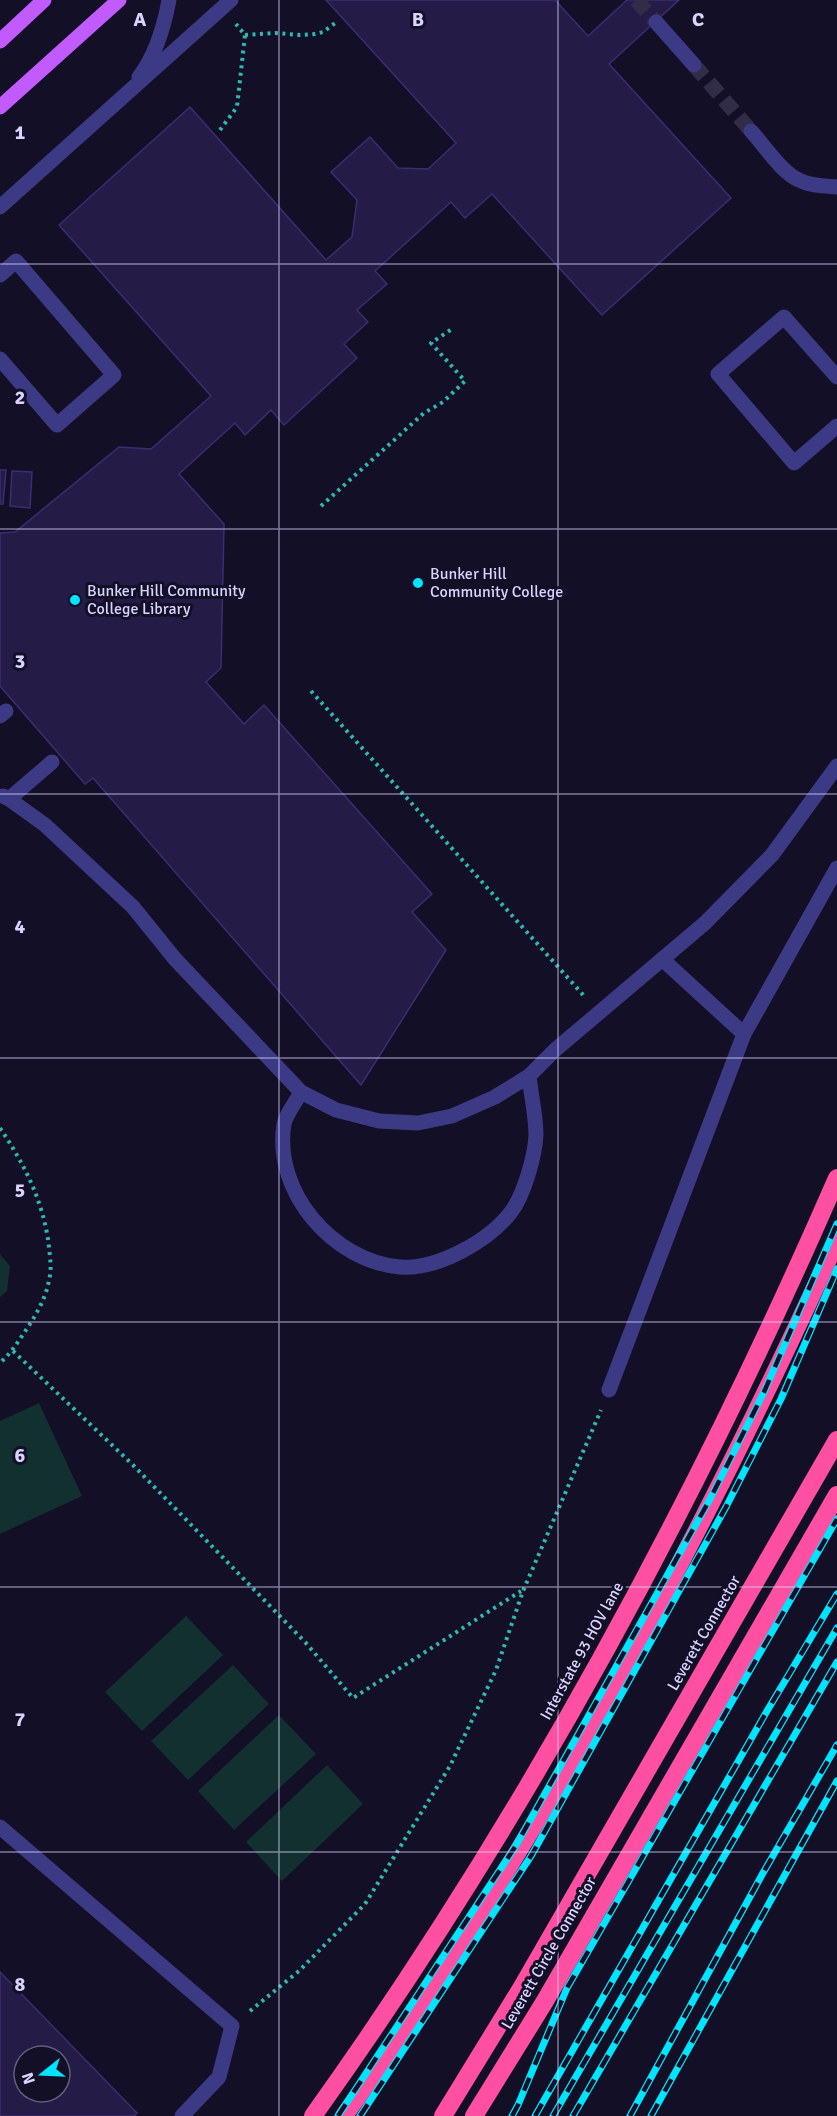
<svg xmlns="http://www.w3.org/2000/svg" width="837" height="2116" viewBox="0 0 837 2116" font-family="Signika,sans-serif">
  <rect width="100%" height="100%" fill="#130f26"/>
  <!-- green -->
  <path fill="#12302f" d="M0,1254L10,1266L7,1291L0,1297Z
    M39,1403L82,1496L0,1534V1421Z
    M186,1616L223,1655L142,1731L105,1692Z
    M233,1665L269,1704L188,1780L151,1741Z
    M279,1715L316,1754L234,1830L198,1791Z
    M327,1765L363,1804L282,1881L246,1842Z"/>
  <!-- building -->
  <path fill="#241b47" stroke="#3b2d73" stroke-width="1.5" fill-rule="evenodd" d="M326,0H555L588,36L627,0H679L609,64L731,198L602,315L492,194L465,218L451,202L375,271L387,284L357,310L368,322L344,344L357,358L284,425L271,410L245,435L235,423L179,474L224,524L221,668L206,682L244,724L264,705L432,894L412,912L446,950L361,1085L93,778L85,784L0,686V533L15,532L119,447L151,449L211,396L59,225L190,107L326,260L352,237L357,200L331,172L370,137L398,168L428,169L456,143Z
    M0,470H6L3,504H0Z
    M12,471L32,472L30,508L10,506Z
    M0,1972L137,2113L134,2116H0ZM24,2056H60V2092H24Z"/>
  <g fill="none" stroke-linecap="round" stroke-linejoin="round">
    <!-- minor-tunnel -->
    <path stroke="#312d47" stroke-width="15" stroke-dasharray="15 8" stroke-linecap="butt" d="M636,0L656,22
      M694,65L751,131"/>
    <!-- path -->
    <path stroke="#2fb8b0" stroke-width="4" stroke-dasharray="3 4.5" stroke-linecap="butt" d="M245,35L275,33L299,35L315,34L323,32L338,21
      M220,130L237,107L245,35L236,24
      M321,506L424,413L443,402L465,381L431,343L452,329
      M311,691L585,997
      M0,1128C25,1165 44,1203 49,1247C50,1258 52,1269 49,1280C46,1298 36,1315 26,1330C18,1342 11,1353 0,1363
      M13,1351L133,1465L305,1642L353,1698L521,1591
      M250,2011L299,1971L365,1904L450,1766L496,1670L523,1591L601,1410"/>
    <!-- minor -->
    <path stroke="#3d3a85" stroke-width="15" d="M656,22L694,65
      M139,77C156,55 164,27 169,0
      M751,131C764,145 782,173 799,180C810,186 824,186 837,187
      M0,207L231,0
      M0,275L16,261L114,375L57,425L0,359
      M837,377L784,317L718,374L794,463L837,426
      M0,716L6,711
      M3,796L9,799L52,762
      M9,799L45,825L133,907L175,959L301,1092L336,1110L379,1121L418,1123L452,1116L495,1097L529,1076L555,1050L705,923L772,855L837,766
      M744,1034L837,868
      M301,1092C296,1102 286,1114 284,1124C273,1192 333,1261 400,1267C437,1270 489,1241 511,1212C524,1195 535,1156 536,1135C536,1116 531,1095 529,1076
      M609,1390L744,1034L662,959
      M0,1827L232,2026L219,2077L182,2116"/>
    <!-- major -->
    <path stroke="#c25bff" stroke-width="15" d="M0,41L44,0
      M0,107L119,0"/>
    <!-- highway -->
    <path stroke="#ff4fa3" stroke-width="18" d="M313,2116C522,1824 694,1507 837,1178
      M344,2116C540,1842 698,1546 837,1240
      M443,2116L522,1987L837,1440
      M474,2116L545,2001L837,1495"/>
    <!-- rail casing -->
    <g stroke="#00e5ff" stroke-width="7">
      <path id="rail" d="M338,2116L515,1847L710,1499L764,1392L837,1224
        M360,2116L531,1856L726,1507L781,1399L837,1269
        M512,2116L518,2105L567,1988L837,1519
        M535,2116L767,1711L837,1594
        M553,2116L837,1628
        M573,2116L837,1662
        M630,2116L763,1873L837,1745
        M651,2116L837,1781"/>
    </g>
    <!-- rail -->
    <use href="#rail" stroke="#130f26" stroke-width="4.5" stroke-dasharray="14" stroke-linecap="butt"/>
  </g>
  <!-- grid -->
  <path fill="none" stroke="#d9d4ff" stroke-width="1.5" stroke-opacity="0.55" d="M279,0V2116M558,0V2116M0,264H837M0,529H837M0,794H837M0,1058H837M0,1322H837M0,1587H837M0,1852H837"/>
  <!-- markers -->
  <g fill="#00e5ff" stroke="#130f26" stroke-width="2">
    <circle cx="418" cy="583" r="6"/>
    <circle cx="75" cy="600" r="6"/>
  </g>
  <g text-anchor="middle" dominant-baseline="central" stroke-width="6" stroke-linejoin="round" paint-order="stroke">
    <!-- poi labels -->
    <g font-size="16" fill="#d9d4ff" stroke="#130f26" text-anchor="start">
      <text x="430" y="574">Bunker Hill<tspan x="430" dy="18">Community College</tspan></text>
      <text x="87" y="591">Bunker Hill Community<tspan x="87" dy="18">College Library</tspan></text>
    </g>
    <!-- street labels -->
    <g font-size="16" fill="#d9d4ff" stroke="#130f26">
      <text transform="translate(704 1633) rotate(-60)">Leverett Connector</text>
      <text transform="translate(582 1651) rotate(-61)">Interstate 93 HOV lane</text>
      <text transform="translate(549 1953) rotate(-60)">Leverett Circle Connector</text>
    </g>
  </g>
  <g font-size="20" text-anchor="middle" font-weight="bold" fill="#d9d4ff" stroke="#130f26" stroke-width="6" stroke-linejoin="round" paint-order="stroke">
    <text x="140" y="26">A</text>
    <text x="418" y="26">B</text>
    <text x="698" y="26">C</text>
    <text x="20" y="139">1</text>
    <text x="20" y="404">2</text>
    <text x="20" y="668">3</text>
    <text x="20" y="933">4</text>
    <text x="20" y="1197">5</text>
    <text x="20" y="1462">6</text>
    <text x="20" y="1726">7</text>
    <text x="20" y="1991">8</text>
  </g>
  <!-- north arrow -->
  <g transform="translate(42 2074) rotate(252)"><circle r="28" fill="#130f26" stroke="#625e7d" stroke-width="1.5"/>
  <path d="M0-4.5L10 22L0 15L-10 22Z" fill="#00e5ff"/>
  <text y="-9" font-size="16" font-weight="bold" text-anchor="middle" fill="#d9d4ff">N</text>
  </g>
</svg>
